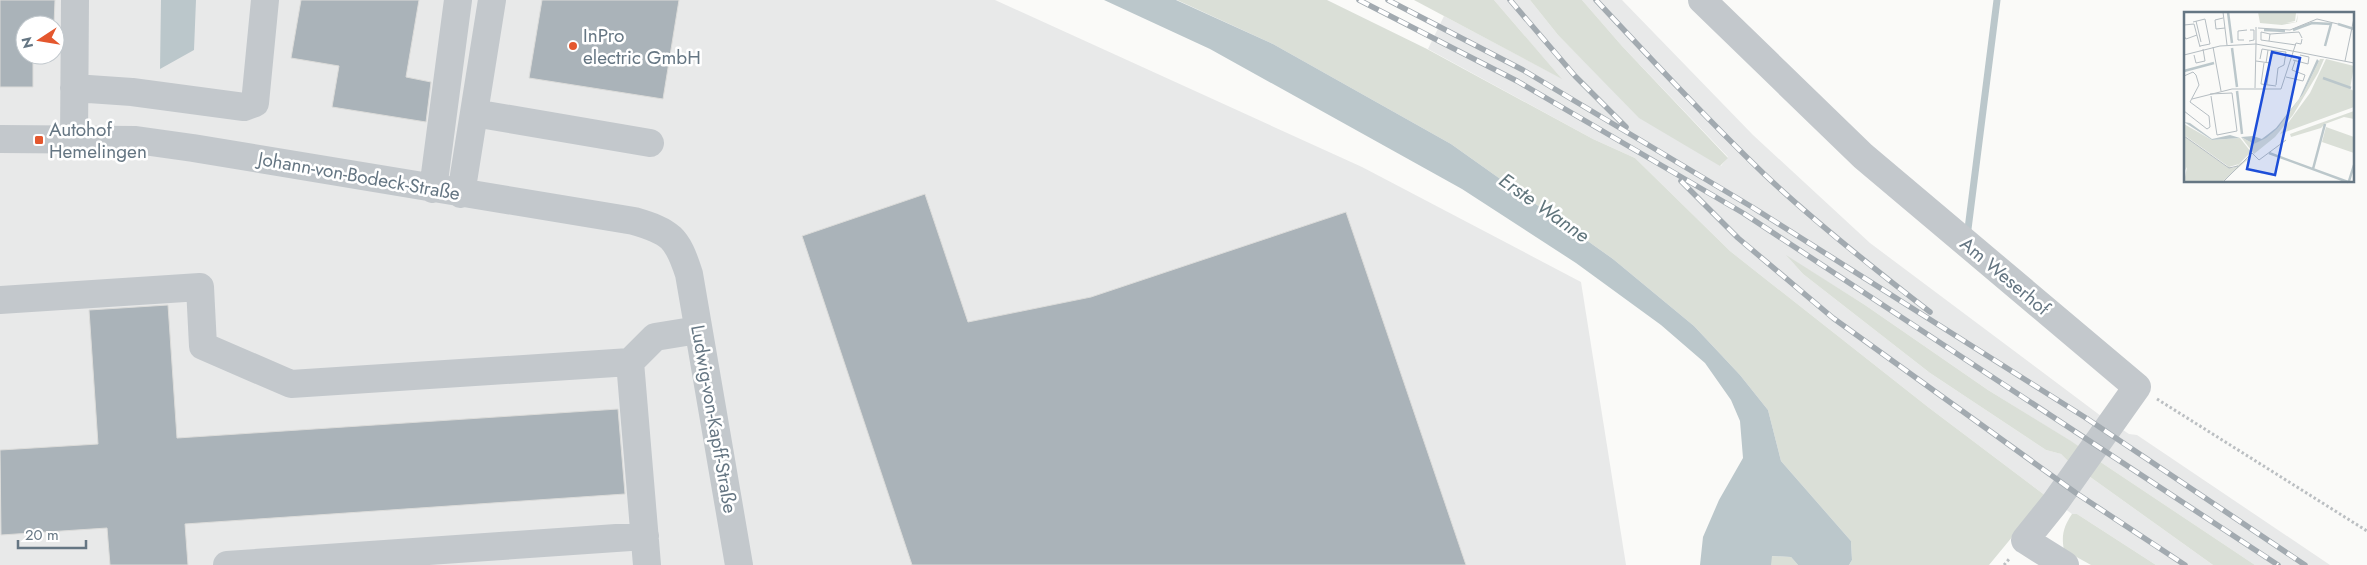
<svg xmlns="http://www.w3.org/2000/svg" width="2367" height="565" viewBox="0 0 2367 565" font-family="Jost,sans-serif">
  <rect width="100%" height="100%" fill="#fafaf8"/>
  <!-- built -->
  <path fill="#e8e9e9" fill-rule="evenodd" d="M0,0H995L1362,167L1581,282L1626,565H0ZM25,25H55V55H25Z
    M1494,0H1530L1558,35L1583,60L1721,166L1728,157L1622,46L1582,0H1622L1753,135L1870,243L2101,416L2080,447L1988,390L1865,305L1788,257L1803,274L1930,373L2046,450L2061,454L2070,463L2046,496L1928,407L1730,251L1635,158L1593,139L1428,49L1444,16L1561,78Z
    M2117,426L2129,434L2137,435L2330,565H2255L2096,459Z
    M2086,474L2213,565H2156L2077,514H2072L2064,508Z"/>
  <!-- green -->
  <path fill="#dadfd7" d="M1177,0H1327L1427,49L1593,139L1635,158L1730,251L1928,407L2046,496L1989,565H1849L1852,560L1851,541L1781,461L1768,410L1740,375L1694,326L1613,259L1451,144L1273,44Z
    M1414,0H1494L1562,79Z
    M1530,0H1582L1622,46L1728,158L1720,166L1639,118L1558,35Z
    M1786,255L1865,305L1988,390L2071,441L2080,447L2070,463L2061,454L2046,450L1930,373L1803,274Z
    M2096,459L2255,565H2213L2086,474Z
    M2072,514H2077L2156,565H2091L2064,550C2061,535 2064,526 2072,514Z
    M1771,556L1791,557L1798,565H1771Z"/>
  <!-- water -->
  <path fill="#bbc7cb" d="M161,0H196L194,50L160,69Z
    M1104,0H1176L1273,44L1451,144L1613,259L1694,326L1740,375L1768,410L1781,461L1851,541L1852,560L1849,565H1798L1791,557L1772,556L1771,565H1700L1703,537L1719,500L1743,458L1740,421L1731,400L1705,363L1661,325L1576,263L1462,189L1210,49Z"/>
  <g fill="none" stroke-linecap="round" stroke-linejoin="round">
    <!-- stream -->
    <path stroke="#bbc7cb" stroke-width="7" d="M1968,229L1997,0"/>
  </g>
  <!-- building -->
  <path fill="#aab3b9" stroke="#dcdcda" d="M0,0H55L54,25H25V55H33V87H0Z
    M301,0H419L406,77L431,82L426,122L332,107L339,66L291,58Z
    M542,0H679L663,99L529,78Z
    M925,194L968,322L1091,297L1346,212L1466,565H912L802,236Z
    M168,305L177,438L618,409L625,494L185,524L188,565H110L107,528L1,535L0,450L98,444L89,310Z"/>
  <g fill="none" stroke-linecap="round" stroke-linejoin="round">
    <!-- path -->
    <path stroke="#bbbfc2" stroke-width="3" stroke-dasharray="2.5 2.5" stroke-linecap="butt" d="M2157,399L2367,531
      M2004,565L2010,558"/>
    <!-- minor -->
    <path stroke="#c3c8cc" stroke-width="28" d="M1702,0L1863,156L2137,387L2054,504L2025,540L2065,565
      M74,88L132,92L244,107L255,103L265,0
      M474,113L650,143
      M0,139L136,140L193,148L634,221C671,232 677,237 689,274L739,565
      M74,140L75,0
      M433,189L458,0
      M461,194L492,0
      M0,300L200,287L203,346L291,384L630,362
      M227,565L645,536
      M647,565L630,362L655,337L698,330"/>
    <!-- rail casing -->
    <g stroke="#a2aab0" stroke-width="5.5">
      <path id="rail" d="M1359,0L1517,81L1743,213L2278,565
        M1388,0L1523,70L1752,207L2086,418L2305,565
        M1510,0L1575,76L1626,127
        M1596,0C1651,59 1706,118 1764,174C1816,223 1873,268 1930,312
        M1681,181L1738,238L1833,318L2076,493L2185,565"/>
    </g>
    <!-- rail -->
    <use href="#rail" stroke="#fff" stroke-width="4" stroke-dasharray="11" stroke-linecap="butt"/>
  </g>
  <!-- markers -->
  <g fill="#e4572e" stroke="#fff" stroke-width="2">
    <circle cx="573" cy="46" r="5"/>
    <rect x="34" y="135" width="10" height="10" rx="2.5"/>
  </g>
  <g text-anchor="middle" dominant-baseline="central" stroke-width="5" stroke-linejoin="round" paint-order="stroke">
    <!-- poi labels -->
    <g font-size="19" fill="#657683" stroke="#fff" text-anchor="start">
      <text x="583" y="35">InPro<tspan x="583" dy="22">electric GmbH</tspan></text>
      <text x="49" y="129">Autohof<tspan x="49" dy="22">Hemelingen</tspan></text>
    </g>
    <!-- street labels -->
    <g font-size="19" fill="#657683" stroke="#fff">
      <text transform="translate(359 176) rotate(10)">Johann-von-Bodeck-Straße</text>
      <text transform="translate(2005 276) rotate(40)">Am Weserhof</text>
      <text transform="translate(714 419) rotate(80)">Ludwig-von-Kapff-Straße</text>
    </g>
    <!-- water labels -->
    <g font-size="20" font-style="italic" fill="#60757c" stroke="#fff">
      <text transform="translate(1544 208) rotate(35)">Erste Wanne</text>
    </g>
  </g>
  <!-- overview -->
  <g transform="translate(2184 12)">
    <rect width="170" height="170" fill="#fafaf8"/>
    <path d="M74,0L100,1L117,0L112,1L111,9L102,11L112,10L114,2L113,10L98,13L76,11ZM136,47H140L134,61L109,103L91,125L70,142L57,125L70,132L94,116L119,82ZM142,47L170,54L166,77L170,79V95L96,122L126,81ZM170,99V107L160,105L141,112L137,116L107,125L106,122ZM0,112L28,128L56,126L67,140L55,152L45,155L0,123ZM142,115L170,125V141L138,130ZM0,124L42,154L49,156L69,143L38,170H0L3,155L0,160Z" fill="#dadfd7"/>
    <path d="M133,47L135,49L119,82L94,116L82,126L70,132L57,125L69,124L78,127L92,116L115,87ZM0,110L6,111L28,127L46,123L56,126L28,128Z" fill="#bbc7cb"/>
    <path fill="none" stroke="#bbc7cb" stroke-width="2.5" d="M44,0L48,31M154,12L170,17M80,18L101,19M109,18L128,11L147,12L141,34M48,36L53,75M0,59L30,51M139,66L167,76M53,79L58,122M85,141L164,170M129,157L141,112M165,169L170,153"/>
    <path fill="none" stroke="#b5bdc2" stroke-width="1" d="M39,0L43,33M39,6L31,8L32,17L41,16M12,9L17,30M9,10L21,7L26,32L16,34M0,13L10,12L16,35M74,16L106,18L133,7L154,12M77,20V28L112,33M77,20L86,22L85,29M86,22L115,20L118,26M0,24L2,27L13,23M60,28H54V19L63,18M65,29L70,28V18H66M72,32V15M29,35L37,79M0,43L36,34L72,32L170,51M10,43L12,51L21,49L19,37M116,43L125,45L124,52M76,47L78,37L84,38M109,48L124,52M72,49L86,51L83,72M161,49L170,6M80,51L77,72L92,74M82,51L84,38L102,40L100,53L94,56L92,73M0,64L9,60L12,63L15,73L6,90L25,104L26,115L23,117L0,99M102,65L119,69L121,63L108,58L111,49M71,76L72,32M26,82L48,81M27,84L33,123L53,119L48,81M8,87L48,77H97L112,31L117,32L118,27M0,124L45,156L54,154M39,170L68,141L75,148L102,128"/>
    <path fill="#1d4ed8" fill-opacity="0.15" stroke="#1d4ed8" stroke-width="2.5" d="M88,40L116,46L91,163L63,157Z"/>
    <rect width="170" height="170" fill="none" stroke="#657683" stroke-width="2.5"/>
  </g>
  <!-- north arrow -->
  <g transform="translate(40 40) rotate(258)"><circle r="24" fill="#ffffff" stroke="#c1c8cd"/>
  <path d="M0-4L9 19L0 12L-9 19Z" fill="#e4572e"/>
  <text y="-8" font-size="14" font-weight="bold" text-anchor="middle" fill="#657683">N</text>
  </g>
  <!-- scale -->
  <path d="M18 540v8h68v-8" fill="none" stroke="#657683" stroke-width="2.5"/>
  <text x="25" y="540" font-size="15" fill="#657683" stroke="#ffffff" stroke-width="4" paint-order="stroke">20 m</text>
</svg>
